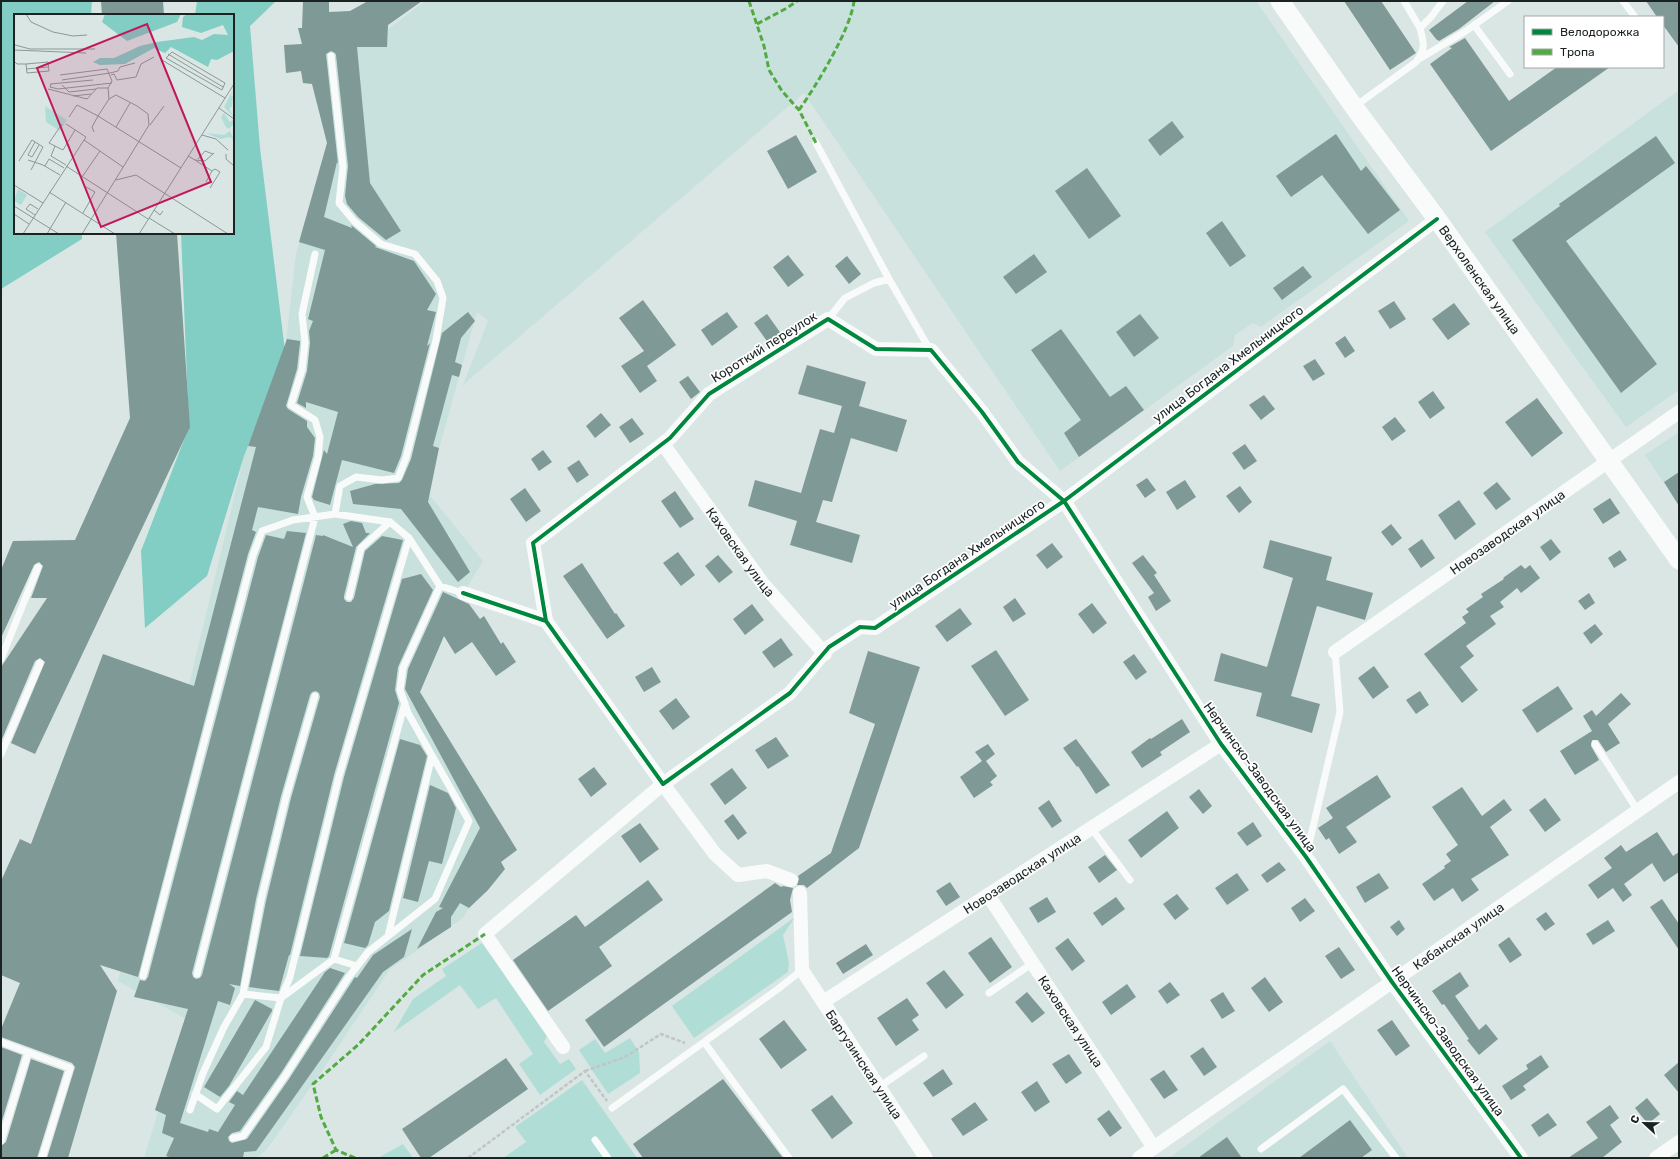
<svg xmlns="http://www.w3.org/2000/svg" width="1680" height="1159" viewBox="0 0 1680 1159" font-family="Rubik,sans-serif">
  <rect width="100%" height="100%" fill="#d9e6e4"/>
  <!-- built -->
  <path fill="#c8e1dd" d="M425,1H1256L1409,221L1261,327L1253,323L1235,335L1233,346L1060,471L804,93L463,385L488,321L477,312L427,492L483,561L409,682L506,843L463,918L390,969L313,1084L267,1149L257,1158H144L186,1019L118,981L244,456L285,351L296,254L327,143L298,28L387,30Z
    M1679,90V390L1626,427L1485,232Z
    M1679,432V500L1676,501L1645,455Z
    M1330,1041L1408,1158H1169Z"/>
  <!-- green -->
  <path fill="#b1ddd7" d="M795,917L783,935L789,963L788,972L694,1038L672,1006Z
    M482,943L547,1036L544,1042L560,1064L569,1059L576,1069L540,1095L519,1064L533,1054L496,998L478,1009L460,985L394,1032L413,999L446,976L442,969Z
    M630,1038L639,1052L640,1073L608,1094L579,1050L595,1039L605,1053Z
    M582,1080L637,1158H503L526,1142L515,1127Z
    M403,1144L413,1158H378Z"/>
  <!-- forest -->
  <path fill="#82cdc4" d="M1,1H92L91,15H15V233H82V239L1,289Z
    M197,1H276L250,26L260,148L285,351L244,456L207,576L145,628L141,551L189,427L181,233H233V15H195Z"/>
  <!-- building -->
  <path fill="#7f9996" d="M101,1H163L164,15H102Z
    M303,1H329V12L350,11L368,1H422L388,25L387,47H357L370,183L401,231L386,240L358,217L347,204L345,196L348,166L336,55L335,53L331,51L326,54L338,164L337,162L324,217L352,228L351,225L376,246L375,247L414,261L436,294L427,310L436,312L427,346L430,343L401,456L394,473L342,460L330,505L314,500L312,497L324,450L327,454L338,412L306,402V408L297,403L307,371L310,343L309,331L313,321L308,319L325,250L299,242L327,143L312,84L303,83L301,71L286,73L284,45L302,44L298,28H302Z
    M1344,1H1381L1416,53L1390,70Z
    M1468,1H1495L1459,29L1439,41L1436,39L1429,30Z
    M1646,1H1679V47L1663,25V17H1657Z
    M1465,38L1509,101L1557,67H1610L1491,151L1430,64L1452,48L1449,47Z
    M1172,121L1184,137L1160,156L1148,140Z
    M1336,134L1361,171L1366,166L1400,210L1368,234L1322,175L1291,197L1276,176Z
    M796,135L817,172L788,189L767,151Z
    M1656,136L1675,163L1566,241L1657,364L1621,393L1512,240L1560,206L1559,204Z
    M1087,168L1121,216L1089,239L1055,191Z
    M1222,221L1246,256L1230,267L1206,233Z
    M116,233H177L190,427L35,754L11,743L45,662L40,658L35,661L2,739L1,667L47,598H31L43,566L39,562L34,565L1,638V570L13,541L75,540L130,418Z
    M1034,254L1047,272L1016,294L1003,277Z
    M788,255L804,275L788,287L773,267Z
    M847,256L861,274L849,284L835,266Z
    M1303,266L1312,277L1282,300L1273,288Z
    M643,300L676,345L647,366L657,381L640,393L621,366L644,351L619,318Z
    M1394,301L1406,319L1390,329L1378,311Z
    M1454,303L1470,324L1448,340L1432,319Z
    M468,312L475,321L461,338L455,362L462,365L459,377L452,375L433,446L439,448L428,502L470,572L458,582L401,509L353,504L350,491L375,484L399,483L402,480L411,459L442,333Z
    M727,312L738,327L712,346L701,330Z
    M767,314L782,335L769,344L754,323Z
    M1140,314L1159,338L1134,357L1116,332Z
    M1061,329L1110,397L1126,386L1144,410L1079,457L1064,433L1081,420L1031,350Z
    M1345,336L1355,351L1345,358L1335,343Z
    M287,339L300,341V343L297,369L286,406L288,409L307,421V427L315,438L313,456L301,497L298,514L258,507L252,530L256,532L248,554L138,977L100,965L117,991L68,1158H47L75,1067L72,1063L1,1037V1029L20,983L1,975V881L20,839L31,844L103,654L194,686L256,447L248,446Z
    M1315,359L1325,374L1313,381L1303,366Z
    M807,365L866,382L859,406L907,420L897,452L851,438L832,502L823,500L816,522L860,535L852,563L790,545L797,521L748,506L755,480L801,493L820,429L834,433L842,406L798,394Z
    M688,376L700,392L691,399L679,382Z
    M1433,391L1445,408L1430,419L1418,402Z
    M1264,395L1275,409L1261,420L1249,405Z
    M1537,398L1563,433L1532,457L1505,422Z
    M601,413L611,425L595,438L586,426Z
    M1395,417L1406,431L1392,441L1382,427Z
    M632,418L644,434L630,443L619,427Z
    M1245,444L1257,461L1244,470L1232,453Z
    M543,450L552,462L539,471L531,459Z
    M579,460L589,475L577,483L567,468Z
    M1679,472V506L1664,482Z
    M1147,478L1156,490L1145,498L1136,485Z
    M1185,480L1196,497L1177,510L1166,492Z
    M1497,482L1511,499L1496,510L1483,493Z
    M1240,486L1252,502L1239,513L1226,496Z
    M525,488L541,511L526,522L510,499Z
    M675,491L694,519L680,528L661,501Z
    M1610,498L1620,513L1603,524L1593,509Z
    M1459,500L1476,524L1455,540L1438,515Z
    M351,521L362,523L366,533H370L356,547L344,596V599L347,602H351L354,598L365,551L382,536L403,540L334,775L290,955H289L279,991L249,987L266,901L291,798L320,697L319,693L316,691L312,692L310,695L281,796L256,899L240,986L229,984L235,988L230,1005L218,1001L180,1123L208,1132L209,1129L218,1132L235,1105L229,1102L237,1091L243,1095L325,972L330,968L345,973L281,1073L240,1131L232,1133L228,1137L229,1141L232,1143L247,1139L289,1079L355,977L357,978L373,955L412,929L404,957L383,972L256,1151L244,1152L243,1158H173L166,1156L174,1138L162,1133L166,1115L155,1110L188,1009L134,997L140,980L145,981L148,977L258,557L266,535L284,539L287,531L306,533L192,973L193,977L196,979L200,978L202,975L316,535L323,536V535L353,547L343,524Z
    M1391,524L1402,538L1392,546L1381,532Z
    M1422,539L1435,558L1421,568L1408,549Z
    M1551,539L1561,552L1550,561L1540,547Z
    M1270,540L1332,557L1326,580L1373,593L1365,620L1317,606L1291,696L1320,704L1312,733L1256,716L1262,693L1214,681L1221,653L1267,667L1293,578L1263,568Z
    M1052,543L1063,557L1047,569L1036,555Z
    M1620,550L1627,560L1614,568L1608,558Z
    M678,552L695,575L681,586L663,563Z
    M718,555L733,572L719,583L705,566Z
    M1143,555L1157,573L1154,575L1171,601L1156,611L1148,597L1154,593L1132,563Z
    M582,563L615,614L616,613L625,626L607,639L563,576Z
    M1521,565L1525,569L1530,565L1540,578L1521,593L1517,588L1500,602L1504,607L1490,616L1496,624L1466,646L1474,656L1460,667L1478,690L1462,703L1424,654L1466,623L1462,617L1469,612L1466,609L1483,597L1481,594L1504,579L1503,578Z
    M421,574L433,590L398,667L395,690L399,703L329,956L327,958L300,956L344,777L402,579Z
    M443,592L469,604L480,619L484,616L501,644L503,642L516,662L496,676L472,642L455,654L444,636L420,692L517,850L501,862L505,869L488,890L469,908L460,903L451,917V927L417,949L436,912L443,908L439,907L480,828L405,689L408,669Z
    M1589,593L1595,603L1585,610L1578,601Z
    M1015,598L1026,614L1013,622L1003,607Z
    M1092,603L1107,623L1093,634L1078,614Z
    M752,604L764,620L745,635L733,619Z
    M960,608L972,624L947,642L935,626Z
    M1595,624L1603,634L1591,644L1583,633Z
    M781,638L793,655L774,668L762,652Z
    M996,650L1029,700L1005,716L971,666Z
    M868,651L920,667L859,848L807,888L804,885H797L799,879L798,876L831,853L875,724L849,713Z
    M1134,654L1147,672L1136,680L1123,662Z
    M1374,666L1389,687L1373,699L1358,678Z
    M652,667L661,682L644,692L635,677Z
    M1558,686L1573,709L1537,733L1522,710Z
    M1420,691L1429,705L1416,714L1406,700Z
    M1621,693L1631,704L1608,724L1620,743L1606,752L1598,740H1592L1591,746L1599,760L1575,775L1560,751L1592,731L1583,716L1592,710L1596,716Z
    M676,698L690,717L673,730L659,711Z
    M1182,719L1190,732L1160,752L1162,755L1142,768L1131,752L1150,738L1151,739Z
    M776,737L789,756L768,769L755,750Z
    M400,739L420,745L427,756L389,911L375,922L368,945L365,948L344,943Z
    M1076,739L1110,785L1096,794L1078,766L1077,767L1063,748Z
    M988,744L995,754L986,761L997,776L990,782L993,785L974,798L960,777L982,761L975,752Z
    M594,767L607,784L591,797L578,779Z
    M732,768L747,788L725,805L710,784Z
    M1377,775L1391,797L1346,827L1357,842L1339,854L1329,838L1326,840L1318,828L1333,818L1326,808Z
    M430,785L448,793L456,808L442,864L429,861L418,902L403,898Z
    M1462,787L1482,816L1504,799L1512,810L1490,827L1509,855L1471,879L1479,890L1462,902L1453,888L1434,901L1422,884L1445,868L1444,866L1451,861L1446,854L1458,845L1432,807Z
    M1199,789L1212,806L1203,814L1189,797Z
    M1545,798L1561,820L1545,832L1529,810Z
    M1049,800L1062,821L1052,828L1038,808Z
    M1167,811L1179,828L1141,858L1128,840Z
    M733,814L747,833L738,840L724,821Z
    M1253,822L1262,836L1247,846L1237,833Z
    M640,823L659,849L640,863L621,836Z
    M1657,832L1673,856L1679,852V872L1664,882L1652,863L1624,884L1632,895L1623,902L1613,888L1598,899L1588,885L1612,868L1604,858L1621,845L1626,852Z
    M1105,855L1117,870L1099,883L1088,867Z
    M1279,862L1286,870L1267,883L1261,875Z
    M1237,873L1249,890L1227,905L1215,888Z
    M1379,873L1389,888L1365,903L1356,887Z
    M648,880L663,900L599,947L612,966L548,1011L513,960L576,915L585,927Z
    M950,882L960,897L946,906L936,891Z
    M775,883L781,887L783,886L793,888L790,900L792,912L604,1047L585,1020Z
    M1177,894L1189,909L1175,920L1163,904Z
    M1047,897L1056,912L1038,923L1029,908Z
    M1116,897L1125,909L1102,926L1093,913Z
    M1305,898L1315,911L1300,922L1291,908Z
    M1662,899L1679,924V950L1650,907Z
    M1546,912L1555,924L1545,931L1536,919Z
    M1399,920L1405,929L1397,936L1390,927Z
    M1608,920L1615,931L1593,945L1586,934Z
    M991,937L1012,967L990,983L968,953Z
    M1509,937L1522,955L1510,963L1498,945Z
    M1068,938L1085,961L1072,971L1055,948Z
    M866,944L873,955L843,974L836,963Z
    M1339,947L1355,970L1341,979L1325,956Z
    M944,970L964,995L946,1009L926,983Z
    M1460,972L1469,986L1455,996L1479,1030L1486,1024L1498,1039L1479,1055L1467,1040L1469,1039L1444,1004L1442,1005L1432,991Z
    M1265,977L1283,1002L1269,1012L1251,988Z
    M1170,982L1180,995L1167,1004L1158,991Z
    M1127,984L1136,997L1111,1015L1102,1002Z
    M1027,992L1045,1013L1032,1023L1015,1002Z
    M1223,992L1235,1011L1222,1019L1210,1000Z
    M907,998L919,1015L912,1020L919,1030L896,1046L877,1018Z
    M255,1000L272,1009V1011L229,1086L220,1097L204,1087Z
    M784,1020L807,1050L781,1069L759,1039Z
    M1392,1020L1410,1046L1396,1056L1377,1030Z
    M1,1047L22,1055L1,1124Z
    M1203,1047L1217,1067L1204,1076L1190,1056Z
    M1069,1054L1082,1073L1066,1084L1052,1064Z
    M1541,1055L1549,1067L1523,1086L1526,1090L1511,1100L1502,1086L1528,1069L1526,1065Z
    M506,1058L528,1089L429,1158H421L402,1129Z
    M31,1059L64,1071L37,1158H1V1146L6,1142Z
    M1679,1062V1093L1664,1075Z
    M943,1069L953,1084L933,1097L923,1083Z
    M1164,1070L1178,1090L1164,1099L1150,1079Z
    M723,1079L783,1158H643L633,1144Z
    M1037,1081L1050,1102L1035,1112L1021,1092Z
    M832,1095L853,1123L832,1139L811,1110Z
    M1647,1098L1660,1114L1648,1124L1635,1108Z
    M975,1102L988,1120L963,1136L951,1119Z
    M1610,1105L1619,1118L1610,1125L1622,1142L1602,1158H1568L1598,1138L1586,1122Z
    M1109,1110L1122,1128L1110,1137L1097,1119Z
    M1548,1113L1557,1125L1539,1137L1531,1125Z
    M1350,1120L1372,1150L1361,1158H1299Z
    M1227,1137L1242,1158H1198Z"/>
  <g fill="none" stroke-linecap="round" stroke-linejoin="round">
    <!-- path -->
    <path stroke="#c0c6c5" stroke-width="2.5" stroke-dasharray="4 2" stroke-linecap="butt" d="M585,1071L625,1057L661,1034L685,1043
      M468,1158L585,1071L607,1101"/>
    <!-- lane -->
    <path stroke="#f9fbfb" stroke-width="7" d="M1404,1L1420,28
      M1623,1L1635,17
      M1474,25L1510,74
      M331,56L343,167L339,203L354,221L381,244L415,254L437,281L443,298L436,340L406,458L398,478L382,480L356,477L340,486L335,514
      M1419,59L1466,31L1508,1
      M1354,107L1416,62C1426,48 1424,44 1420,28L1431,17L1443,1
      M816,143L889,279L930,350
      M828,319L845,298L874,283L889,279
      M349,597L361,548L390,522
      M1,659L38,567
      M1595,744L1638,811
      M1,754L40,663
      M1091,828L1130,880
      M1306,857L1340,712L1335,652
      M388,936L432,756
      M334,959L357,966
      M197,974L315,517L307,497L318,457L320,437L315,420L291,405L302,370L305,343L302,314L315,254
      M143,976L253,555L262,531L293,520L335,514L390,522L409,538L440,586L463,593
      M989,993L1033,963
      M243,994L281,998L334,959L405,703
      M1,1042L70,1068L42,1158
      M704,1042L789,1158
      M879,1087L924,1056
      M195,1094L217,1109L266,1047L281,998L290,977L339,776L409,538
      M612,1108L778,989L802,970
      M190,1110L203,1073L224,1027L243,994L261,900L286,797L315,696
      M233,1138L243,1136L285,1076L348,978L368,952L435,899L469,821L408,713L400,690L403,668L440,586
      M595,1140L608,1158
      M1,1141L28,1053
      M1261,1149L1343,1089L1396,1158"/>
    <!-- street -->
    <g stroke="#f9fbfb" stroke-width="14">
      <path id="s1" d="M663,444L763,584L825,654"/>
      <path d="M463,593L546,621L663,784L790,693L829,647L860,627L875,628L1064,501L1437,219"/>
      <path d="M546,621L533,543L670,438L709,394L828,319L876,349L931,350L982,412L1018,462L1064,501L1221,744L1306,857L1392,982L1521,1158"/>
      <path id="s2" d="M1335,652L1679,412"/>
      <path id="s3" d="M800,893L802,970L926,1158"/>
      <path id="s4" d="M988,895L1154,1148"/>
      <path id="s5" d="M823,1002L1221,744"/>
      <path d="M563,1047L485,934L663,784L715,854L738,875L767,871L791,880"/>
      <path id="s6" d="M1139,1158L1679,782"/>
      <path d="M1656,1158L1679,1142"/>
    </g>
    <!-- secondary -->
    <path stroke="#f9fbfb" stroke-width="19" id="s7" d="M1280,1L1354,107L1437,219L1679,560"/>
    <!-- quiet -->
    <path stroke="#52aa43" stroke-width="3" stroke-dasharray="6 3" stroke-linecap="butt" d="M749,1L764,46L769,70L782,91L799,110L816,143
      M757,24L787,8L797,1
      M799,110C816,86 851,29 854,1
      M323,1158L336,1150
      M355,1158L336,1150L321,1117L313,1084L359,1044L423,975L485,934"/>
    <!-- cycleway casing -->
    <g stroke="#fff" stroke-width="6">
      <path id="cycleway" d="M463,593L546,621L663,784L790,693L829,647L860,627L875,628L1064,501L1437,219
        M546,621L533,543L670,438L709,394L828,319L876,349L931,350L982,412L1018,462L1064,501L1221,744L1306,857L1392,982L1521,1158"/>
    </g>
    <!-- cycleway -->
    <use href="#cycleway" stroke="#00873e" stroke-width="4"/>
  </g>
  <g text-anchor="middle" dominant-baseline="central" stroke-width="3.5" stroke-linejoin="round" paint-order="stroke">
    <!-- street labels -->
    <g font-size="13" fill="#1a2321" stroke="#fff">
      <text stroke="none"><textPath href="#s7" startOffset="343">Верхоленская улица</textPath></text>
      <text transform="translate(764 347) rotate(-32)">Короткий переулок</text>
      <text transform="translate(1228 364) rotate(-37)">улица Богдана Хмельницкого</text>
      <text stroke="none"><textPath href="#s2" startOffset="210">Новозаводская улица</textPath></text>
      <text stroke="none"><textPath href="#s1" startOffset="133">Каховская улица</textPath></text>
      <text transform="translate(967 554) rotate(-34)">улица Богдана Хмельницкого</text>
      <text transform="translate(1260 777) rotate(54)">Нерчинско-Заводская улица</text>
      <text stroke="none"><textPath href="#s5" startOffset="237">Новозаводская улица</textPath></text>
      <text stroke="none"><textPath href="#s6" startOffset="389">Кабанская улица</textPath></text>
      <text stroke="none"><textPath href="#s4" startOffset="151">Каховская улица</textPath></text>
      <text transform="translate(1448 1041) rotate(54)">Нерчинско-Заводская улица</text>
      <text stroke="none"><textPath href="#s3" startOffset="190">Баргузинская улица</textPath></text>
    </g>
  </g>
  <!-- overview -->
  <g transform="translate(14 14)">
    <rect width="220" height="220" fill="#d9e6e4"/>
    <path d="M220,74L217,81L219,83L218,92L215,95L220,103L210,93ZM31,92L53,106L46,117L32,108ZM210,99L216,108L219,106L220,109L215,115L212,113L207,103ZM216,117L220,126L216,123L206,125L192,119L210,121ZM4,175L13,181L7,191L0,187Z" fill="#b1ddd7"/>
    <path d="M91,0H167L163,8L113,27L88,8ZM173,0H220V37L203,46L197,45L194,53L157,33L151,39L140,34L111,50L86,51L79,48L86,44H100L126,32L143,28L180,23L188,26L200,20L214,21L209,11L187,19L168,13L169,3Z" fill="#82cdc4"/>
    <path fill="none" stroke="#8d9896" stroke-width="1" d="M12,0L17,8L39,18L59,22L73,21M1,31L16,35H81M0,36L72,39M158,38L211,69L208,76L152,44ZM154,40L209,73M148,46L211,84M0,47L3,50H12L34,48L35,57L13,59L12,50M12,55L34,53M46,61L93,55L98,67L94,74L95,85L84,102L167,154M97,61L100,60L103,66L122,63L127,50L140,43M48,66L96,59L104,57L106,53L121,49M36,70L79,66M37,70L36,73L44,75L98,69M48,71L55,78L82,75M34,75L73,85L83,74H94M59,82L77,80M205,94L220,105M55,103L63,91L84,102L78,113L80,118M48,110L35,129L41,132L37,142L52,151M52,110L72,123M136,111L150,92M102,113L116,89M188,121L202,125L214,136M70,126L109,153M21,128L14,141L18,143L25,131M41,132L49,136L61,116M212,140V145L220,152M174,142L181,146L191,147L200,139M184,145L191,137L199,140M14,146L29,151L46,161M181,146L198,157L201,155L206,158L196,174M5,147L18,126L29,133L17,156M31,152L35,145L50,154M52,152L134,205M68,163L86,137M102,166L122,161L214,220M192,168L198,157M0,171L29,189M35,178L101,220M0,192L45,220M140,196L146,201L149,197M69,199L81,178L72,173M0,200L15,210M21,201L12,195L16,190L24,195M135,204L161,220M9,220L72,123M33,220L52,188M68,220L135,111L134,100L123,92L102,81L95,85M125,220L220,70"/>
    <path fill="#c2185b" fill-opacity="0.15" stroke="#c2185b" stroke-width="2" d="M133,10L197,168L87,213L23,54Z"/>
    <rect width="220" height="220" fill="none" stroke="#1a2321" stroke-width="2"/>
  </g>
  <!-- border -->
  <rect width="1680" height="1159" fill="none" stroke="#1a2321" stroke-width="4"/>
  <!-- legend -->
  <rect x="1524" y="16" width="140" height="52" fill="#ffffff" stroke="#a3a7a6"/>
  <rect x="1532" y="29" width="20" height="6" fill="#00873e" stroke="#a3a7a6"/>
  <text x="1560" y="36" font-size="12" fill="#1a2321">Велодорожка</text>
  <rect x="1532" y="49" width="20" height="6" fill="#52aa43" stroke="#a3a7a6"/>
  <text x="1560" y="56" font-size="12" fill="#1a2321">Тропа</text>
  <!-- north arrow -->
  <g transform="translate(1644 1123) rotate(292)" stroke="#ffffff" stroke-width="3" paint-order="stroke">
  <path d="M0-3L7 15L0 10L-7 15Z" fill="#1a2321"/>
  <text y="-6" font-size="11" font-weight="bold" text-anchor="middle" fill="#1a2321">С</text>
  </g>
</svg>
